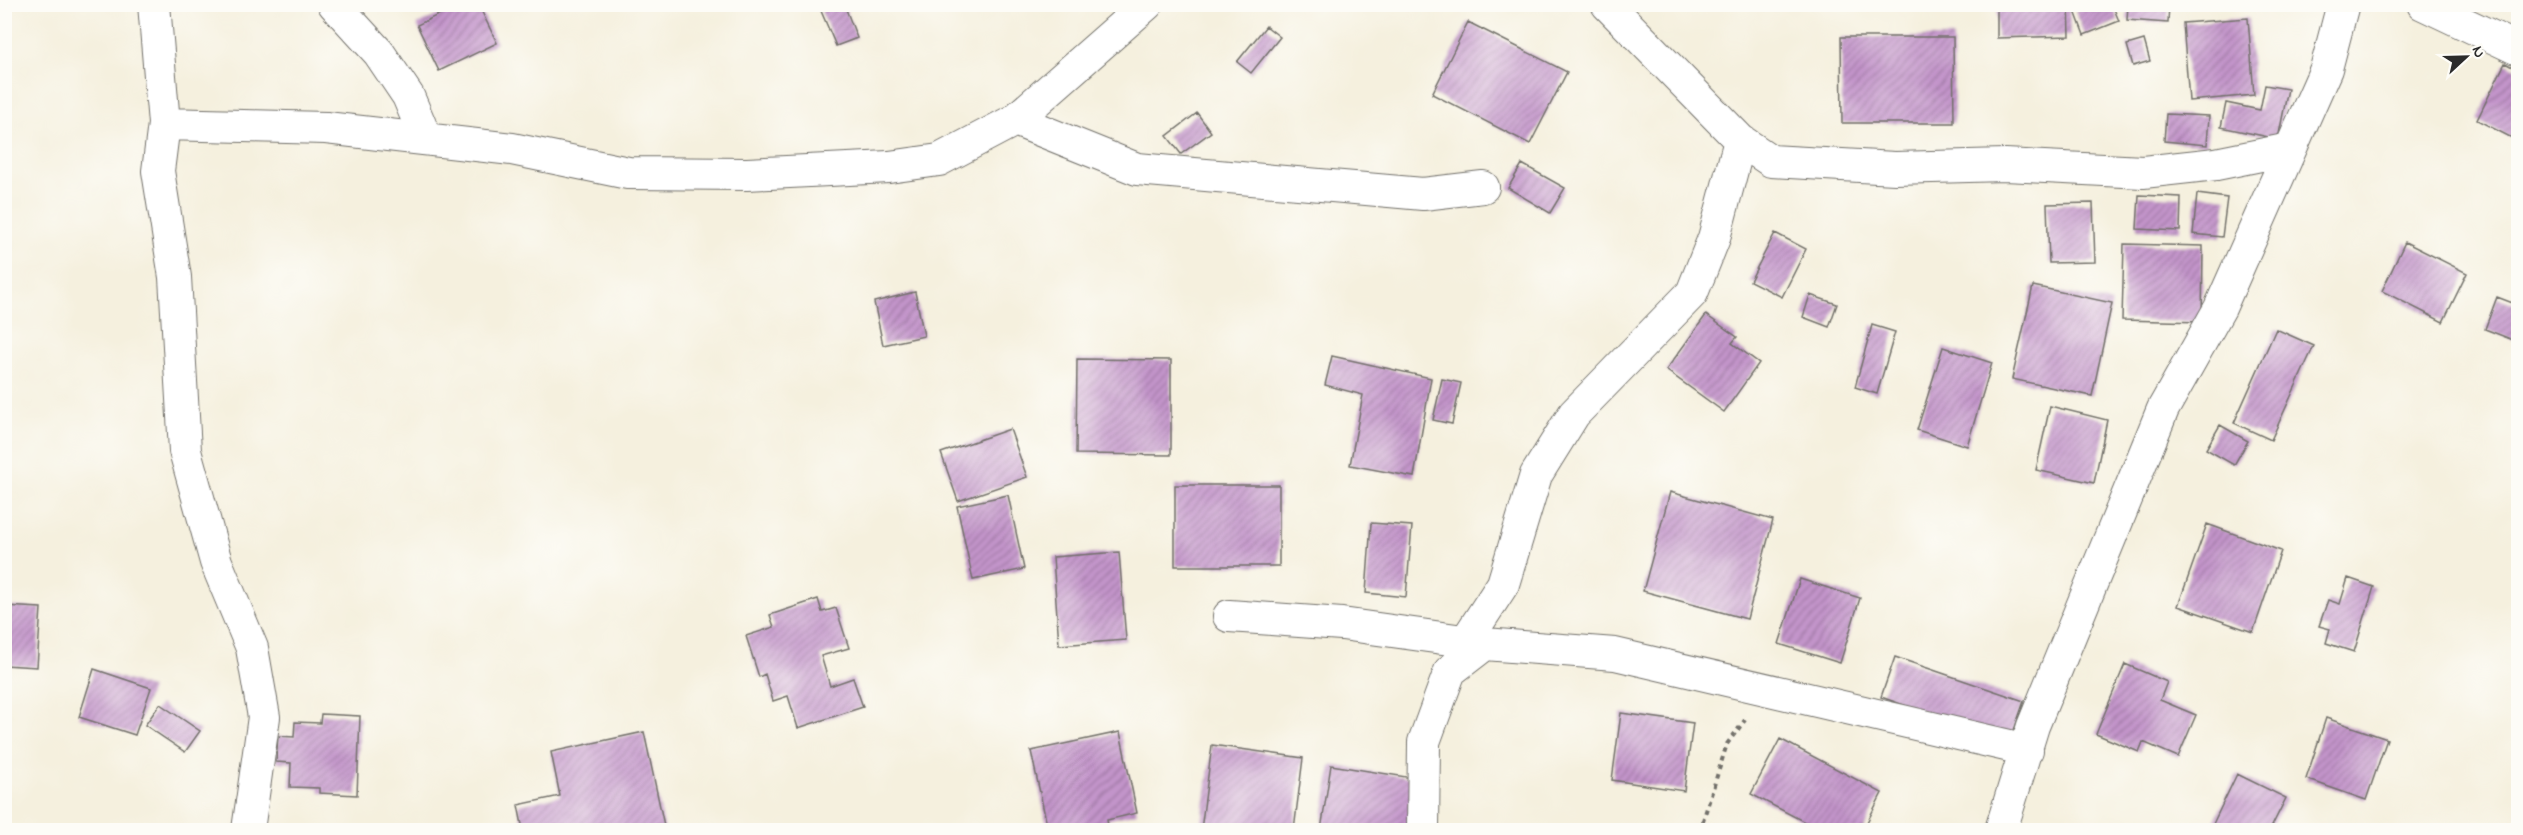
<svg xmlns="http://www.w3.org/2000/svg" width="2523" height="835" viewBox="0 0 2523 835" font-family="'Indie Flower',sans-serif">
  <defs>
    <pattern id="building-hatch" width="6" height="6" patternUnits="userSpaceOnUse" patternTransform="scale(1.5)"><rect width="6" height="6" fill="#c394ca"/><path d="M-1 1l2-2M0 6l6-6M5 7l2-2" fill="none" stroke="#9f79a4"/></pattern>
  </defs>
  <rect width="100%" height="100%" fill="#fdfcf7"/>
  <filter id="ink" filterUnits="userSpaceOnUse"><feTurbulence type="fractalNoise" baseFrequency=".0167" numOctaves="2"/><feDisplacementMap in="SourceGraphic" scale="12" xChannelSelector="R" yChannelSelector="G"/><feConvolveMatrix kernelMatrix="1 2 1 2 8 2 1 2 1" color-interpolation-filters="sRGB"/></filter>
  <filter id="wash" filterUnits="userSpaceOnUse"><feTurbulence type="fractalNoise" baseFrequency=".008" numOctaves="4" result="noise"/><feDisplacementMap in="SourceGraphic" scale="24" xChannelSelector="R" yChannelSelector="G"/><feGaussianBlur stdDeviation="1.35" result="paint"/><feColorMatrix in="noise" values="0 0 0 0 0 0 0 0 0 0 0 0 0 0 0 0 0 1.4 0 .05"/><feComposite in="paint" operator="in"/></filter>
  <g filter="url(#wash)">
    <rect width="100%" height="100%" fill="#f5f0de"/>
    <g id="blocks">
      <!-- building -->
      <path fill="url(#building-hatch)" d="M461,4H478L497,43L439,71L417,25Z
        M818,4H844L857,38L836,46Z
        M1997,4H2069L2070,36L1997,38Z
        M2091,4H2112L2119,21L2084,35L2075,11Z
        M2128,4H2169L2168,23L2127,20Z
        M2248,18L2254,95L2189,101L2183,23Z
        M1468,22L1567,72L1530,144L1432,94Z
        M1266,26L1280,37L1251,73L1237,62Z
        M1841,37H1953L1954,123H1842Z
        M2144,40L2150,61L2133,66L2127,45Z
        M2505,63L2518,70V141L2477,120Z
        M2265,85L2288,89L2278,139L2221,127L2226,103L2260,110Z
        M1197,113L1211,132L1181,154L1167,136Z
        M2166,114L2209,116L2207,145L2164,141Z
        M1522,164L1565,188L1550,213L1508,188Z
        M2197,194L2227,198L2222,237L2193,234Z
        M2139,195L2181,197L2180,231L2137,229Z
        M2093,203L2095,262L2049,263L2047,204Z
        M1775,233L1806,249L1782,297L1750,281Z
        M2405,242L2467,273L2443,322L2382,291Z
        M2124,244L2203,246L2202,322L2122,320Z
        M2033,286L2112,303L2092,396L2012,379Z
        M915,292L924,336L883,345L874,302Z
        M1810,295L1837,304L1829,327L1803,317Z
        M2497,297L2518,305V342L2485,329Z
        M1706,315L1737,337L1732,343L1759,363L1724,412L1666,370Z
        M1872,325L1895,332L1877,394L1855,387Z
        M2276,329L2314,346L2271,440L2234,423Z
        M1943,347L1992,363L1967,446L1917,430Z
        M1332,356L1431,378L1414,477L1350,465L1363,395L1325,385Z
        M1077,359L1171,360V455L1076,454Z
        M1442,379L1461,383L1452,424L1433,420Z
        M2050,406L2107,420L2094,483L2036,470Z
        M2220,425L2248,441L2234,465L2206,449Z
        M1010,429L1027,477L958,501L941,453Z
        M1175,485H1279V566H1175Z
        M1670,492L1773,520L1747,619L1643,591Z
        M1008,495L1024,569L973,580L957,506Z
        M1371,523L1412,526L1406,597L1366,593Z
        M2207,524L2281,551L2253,632L2178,606Z
        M1119,552L1126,640L1059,645L1053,557Z
        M2348,578L2374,587L2354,652L2326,643L2330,629L2319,626L2328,600L2340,604Z
        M1800,579L1860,598L1840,663L1779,644Z
        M818,599L822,612L836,608L849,648L821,656L830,686L853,678L863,707L798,728L788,696L773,701L765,674L759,677L746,636L774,627L770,615Z
        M4,606L41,608L37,667L4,665Z
        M1895,657L2024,701L2010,742L1881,697Z
        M2125,664L2167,682L2160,700L2196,715L2178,757L2143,742L2139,752L2096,734Z
        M94,669L151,688L135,735L79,717Z
        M160,704L200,731L185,752L145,725Z
        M1621,713L1693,723L1684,791L1612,780Z
        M321,714L360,716L357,795L319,793V788L290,787L291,763L276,762L278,736L294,737L295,722L320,723Z
        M2326,718L2387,739L2366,800L2306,779Z
        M644,732L665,830H523L518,805L560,796L551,752Z
        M1120,732L1137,813L1107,820L1109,830H1048L1031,751Z
        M1780,739L1882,793L1863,830H1820L1751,794Z
        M1212,745L1303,758L1294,830H1201Z
        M1331,765L1419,779L1410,830H1321Z
        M2237,774L2286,798L2270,830H2222L2212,826Z"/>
    </g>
  </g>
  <g filter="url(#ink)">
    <use href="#blocks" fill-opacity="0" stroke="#72706a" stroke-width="1.5"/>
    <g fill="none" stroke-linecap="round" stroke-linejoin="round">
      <!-- street casing -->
      <g stroke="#72706a" stroke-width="34">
        <path id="street" d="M154,4L164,124L158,171L175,277L185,451L216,562L252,648L264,717L248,830
          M334,4L379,53L408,96L426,139
          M1607,4L1740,140L1771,161L1895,168L2005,165L2143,172L2216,164L2290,149
          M2423,4L2518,49
          M1015,120L1137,169L1423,194L1483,187
          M164,124L326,128L512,149L628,173L747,174L889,167L939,160L1015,120L1147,4
          M1229,616L1342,624L1485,644
          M1466,641L1503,584L1536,475L1574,414L1692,293L1714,238L1740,140
          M1423,830L1424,742L1450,671L1485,644L1615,654L2027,750
          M2001,830L2033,726L2163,409L2220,308L2326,69L2343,4"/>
      </g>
      <!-- path -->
      <path stroke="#72706a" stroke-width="4" stroke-dasharray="4.5 4.5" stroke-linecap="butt" d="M1700,830L1727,744L1745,720"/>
      <!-- street -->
      <use href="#street" stroke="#fff" stroke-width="32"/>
    </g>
  </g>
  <!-- margin -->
  <rect width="2523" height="835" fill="none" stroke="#fdfcf7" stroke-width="24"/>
  <!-- north arrow -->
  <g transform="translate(2466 57) rotate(68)" stroke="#fdfcf7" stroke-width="4.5" paint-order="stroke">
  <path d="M0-4.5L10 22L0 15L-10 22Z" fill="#2b2b2b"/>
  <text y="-9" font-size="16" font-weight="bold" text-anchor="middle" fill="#2b2b2b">N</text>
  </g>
</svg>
